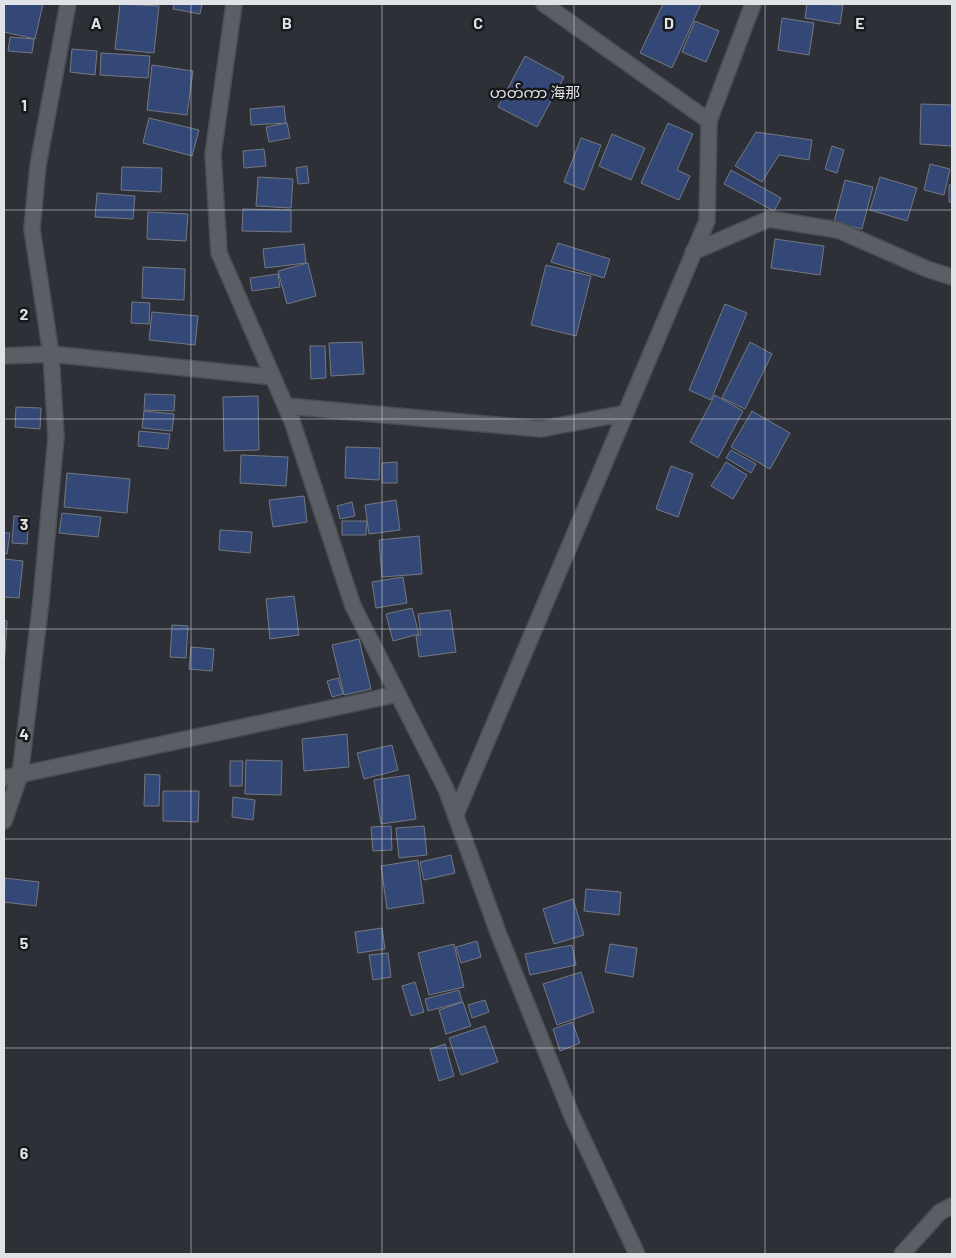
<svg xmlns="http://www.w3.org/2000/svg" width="956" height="1258" viewBox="0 0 956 1258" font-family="Barlow,'Noto Sans SC','Noto Sans Myanmar',sans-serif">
  <rect width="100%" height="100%" fill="#2d3036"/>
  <!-- building -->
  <path fill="#344878" stroke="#74787f" d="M4,4H43L35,39L4,32Z
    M120,4L159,6L154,53L115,49Z
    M174,4H202L200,14L173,9Z
    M663,4H701L672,68L640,53Z
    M807,4L843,5L840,24L805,18Z
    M782,18L814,23L809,55L778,50Z
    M695,21L719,31L706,62L682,52Z
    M10,37L34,39L32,53L8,51Z
    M72,49L97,51L95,75L70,72Z
    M101,53L150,56L148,78L100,75Z
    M525,56L564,77L537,127L498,107Z
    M152,65L193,71L187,115L147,110Z
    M921,104L952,105V146L920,144Z
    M284,106L286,123L251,125L250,109Z
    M149,118L199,130L192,156L143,143Z
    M287,123L290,138L269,142L266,127Z
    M668,123L693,134L677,170L690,176L679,200L641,183Z
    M756,132L812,140L809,160L779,155L762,182L735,166Z
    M612,134L645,148L631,180L599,166Z
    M581,138L601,145L584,190L564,182Z
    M832,146L844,150L837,173L825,169Z
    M264,149L266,166L244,168L243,151Z
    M930,164L950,169L944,195L924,190Z
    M307,166L309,183L298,184L296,168Z
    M122,167L162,168L161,192L121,190Z
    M731,170L781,198L774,211L724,184Z
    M258,177L293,179L291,208L256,206Z
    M880,177L917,188L907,221L870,210Z
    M845,180L873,187L862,229L834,222Z
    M949,185H952V202H949Z
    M97,193L135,196L133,219L95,217Z
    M243,209L291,210V232L242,231Z
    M148,212L188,214L186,241L147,239Z
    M775,239L824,246L820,275L771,268Z
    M558,243L610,259L604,278L551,262Z
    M304,244L306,263L265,268L263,249Z
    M308,263L316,296L287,304L278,271Z
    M546,265L591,276L576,336L531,325Z
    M143,267L185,269L184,300L142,298Z
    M278,274L280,287L252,291L250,278Z
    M132,302L150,303L149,324L131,323Z
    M725,304L747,313L711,400L689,390Z
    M152,312L198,316L195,345L149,340Z
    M362,342L364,374L331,376L329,343Z
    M750,342L772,354L745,409L722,398Z
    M310,346H325L326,378L311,379Z
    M145,394L175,395L174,411L144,410Z
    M715,395L743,411L718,458L690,442Z
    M258,396L259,450L224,451L223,397Z
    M16,407L41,408L40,429L15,427Z
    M144,411L174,414L172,431L142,428Z
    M752,411L790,433L770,469L731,447Z
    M139,431L170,434L168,449L138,446Z
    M346,447L380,448L379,480L345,478Z
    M731,450L756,464L751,473L726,458Z
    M241,455L288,457L286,486L240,483Z
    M397,462V483H382V463Z
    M726,462L747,475L733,499L711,486Z
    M671,466L693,474L678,517L656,509Z
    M67,473L130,479L127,513L64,507Z
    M304,496L307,522L273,527L269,500Z
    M396,500L400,530L369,534L365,505Z
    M352,502L355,516L340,519L337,506Z
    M62,513L101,517L98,537L59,533Z
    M14,516L29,517L27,544L12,543Z
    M342,521H367L366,535H342Z
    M220,530L252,532L250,553L219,550Z
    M4,533H10L7,554L4,553Z
    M419,536L422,574L382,577L379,540Z
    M4,559L23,561L19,598L4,597Z
    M403,577L407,603L376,608L372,582Z
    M294,596L299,635L270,639L266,599Z
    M412,608L419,634L393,641L386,614Z
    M450,610L456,652L419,657L416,636L421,635L418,614Z
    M4,620L7,621L4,669Z
    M172,625L188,626L186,658L170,657Z
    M359,639L371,689L344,695L332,645Z
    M191,647L214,649L212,671L189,669Z
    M338,678L343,694L332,697L327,681Z
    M347,734L349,767L304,771L302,739Z
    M392,745L398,770L364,779L357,753Z
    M246,760L282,761L281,795L245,794Z
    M230,761H243L242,786H230Z
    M145,774L160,775L159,806H144Z
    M409,775L416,819L381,824L374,780Z
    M163,791H199L198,822L163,821Z
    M233,797L255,800L253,820L232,817Z
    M391,826L392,850L373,851L371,827Z
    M424,826L427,855L399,858L396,828Z
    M451,855L455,873L424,880L420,862Z
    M418,860L424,903L387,909L381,866Z
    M5,878L39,882L36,906L4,902Z
    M586,889L621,892L619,915L584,911Z
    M573,899L584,935L554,944L543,909Z
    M382,928L385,949L358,953L355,932Z
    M477,941L481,957L461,963L456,947Z
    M454,944L464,987L429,995L418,953Z
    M610,944L637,948L633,977L605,972Z
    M572,945L576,965L530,975L525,954Z
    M388,953L391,977L373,980L369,955Z
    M581,972L594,1012L557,1025L543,984Z
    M415,982L424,1012L411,1016L402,986Z
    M459,990L462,1002L428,1011L425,999Z
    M485,1000L489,1012L472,1018L468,1005Z
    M463,1002L471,1026L446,1034L439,1010Z
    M572,1022L580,1043L560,1051L553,1029Z
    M485,1026L498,1062L461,1075L449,1038Z
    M445,1044L454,1076L439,1081L430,1049Z"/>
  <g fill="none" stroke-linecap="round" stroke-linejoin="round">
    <!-- minor casing -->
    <g stroke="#4a4d51" stroke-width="18">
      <path id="minor" d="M234,4L213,154L219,253L292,421L353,606L446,789L499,935L572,1116L637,1254
        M544,4L709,121
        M693,252L769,219L838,230L927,269L952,277
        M4,356L51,354L273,377
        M286,406L541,429L626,413
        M4,778L398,694
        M456,814L707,221L709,121L753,4
        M4,821L20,775L41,601L56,437L51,354L32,229L38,165L68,4
        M902,1254L940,1212L952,1206"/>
    </g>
    <!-- minor -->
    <use href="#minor" stroke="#5a5e65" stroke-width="15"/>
  </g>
  <!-- grid -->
  <path fill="none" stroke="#e0e2e6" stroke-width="1" stroke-opacity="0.55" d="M191,4V1254M382,4V1254M574,4V1254M765,4V1254M4,210H952M4,419H952M4,629H952M4,839H952M4,1048H952"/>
  <g text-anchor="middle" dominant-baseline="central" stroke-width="5" stroke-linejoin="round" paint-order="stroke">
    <!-- quarter labels -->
    <g font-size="15" fill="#e0e2e6" stroke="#16181b">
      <text x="535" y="92">ဟတ်ကာ 海那</text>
    </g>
  </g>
  <g font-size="16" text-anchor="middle" font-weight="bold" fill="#e0e2e6" stroke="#16181b" stroke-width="5" stroke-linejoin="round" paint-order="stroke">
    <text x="96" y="29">A</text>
    <text x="287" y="29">B</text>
    <text x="478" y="29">C</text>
    <text x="669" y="29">D</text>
    <text x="860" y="29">E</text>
    <text x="24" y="111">1</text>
    <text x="24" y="320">2</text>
    <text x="24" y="530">3</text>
    <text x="24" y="740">4</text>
    <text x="24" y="949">5</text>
    <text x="24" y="1159">6</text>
  </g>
  <!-- border -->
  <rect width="956" height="1258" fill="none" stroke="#e0e2e6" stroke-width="10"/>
</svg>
